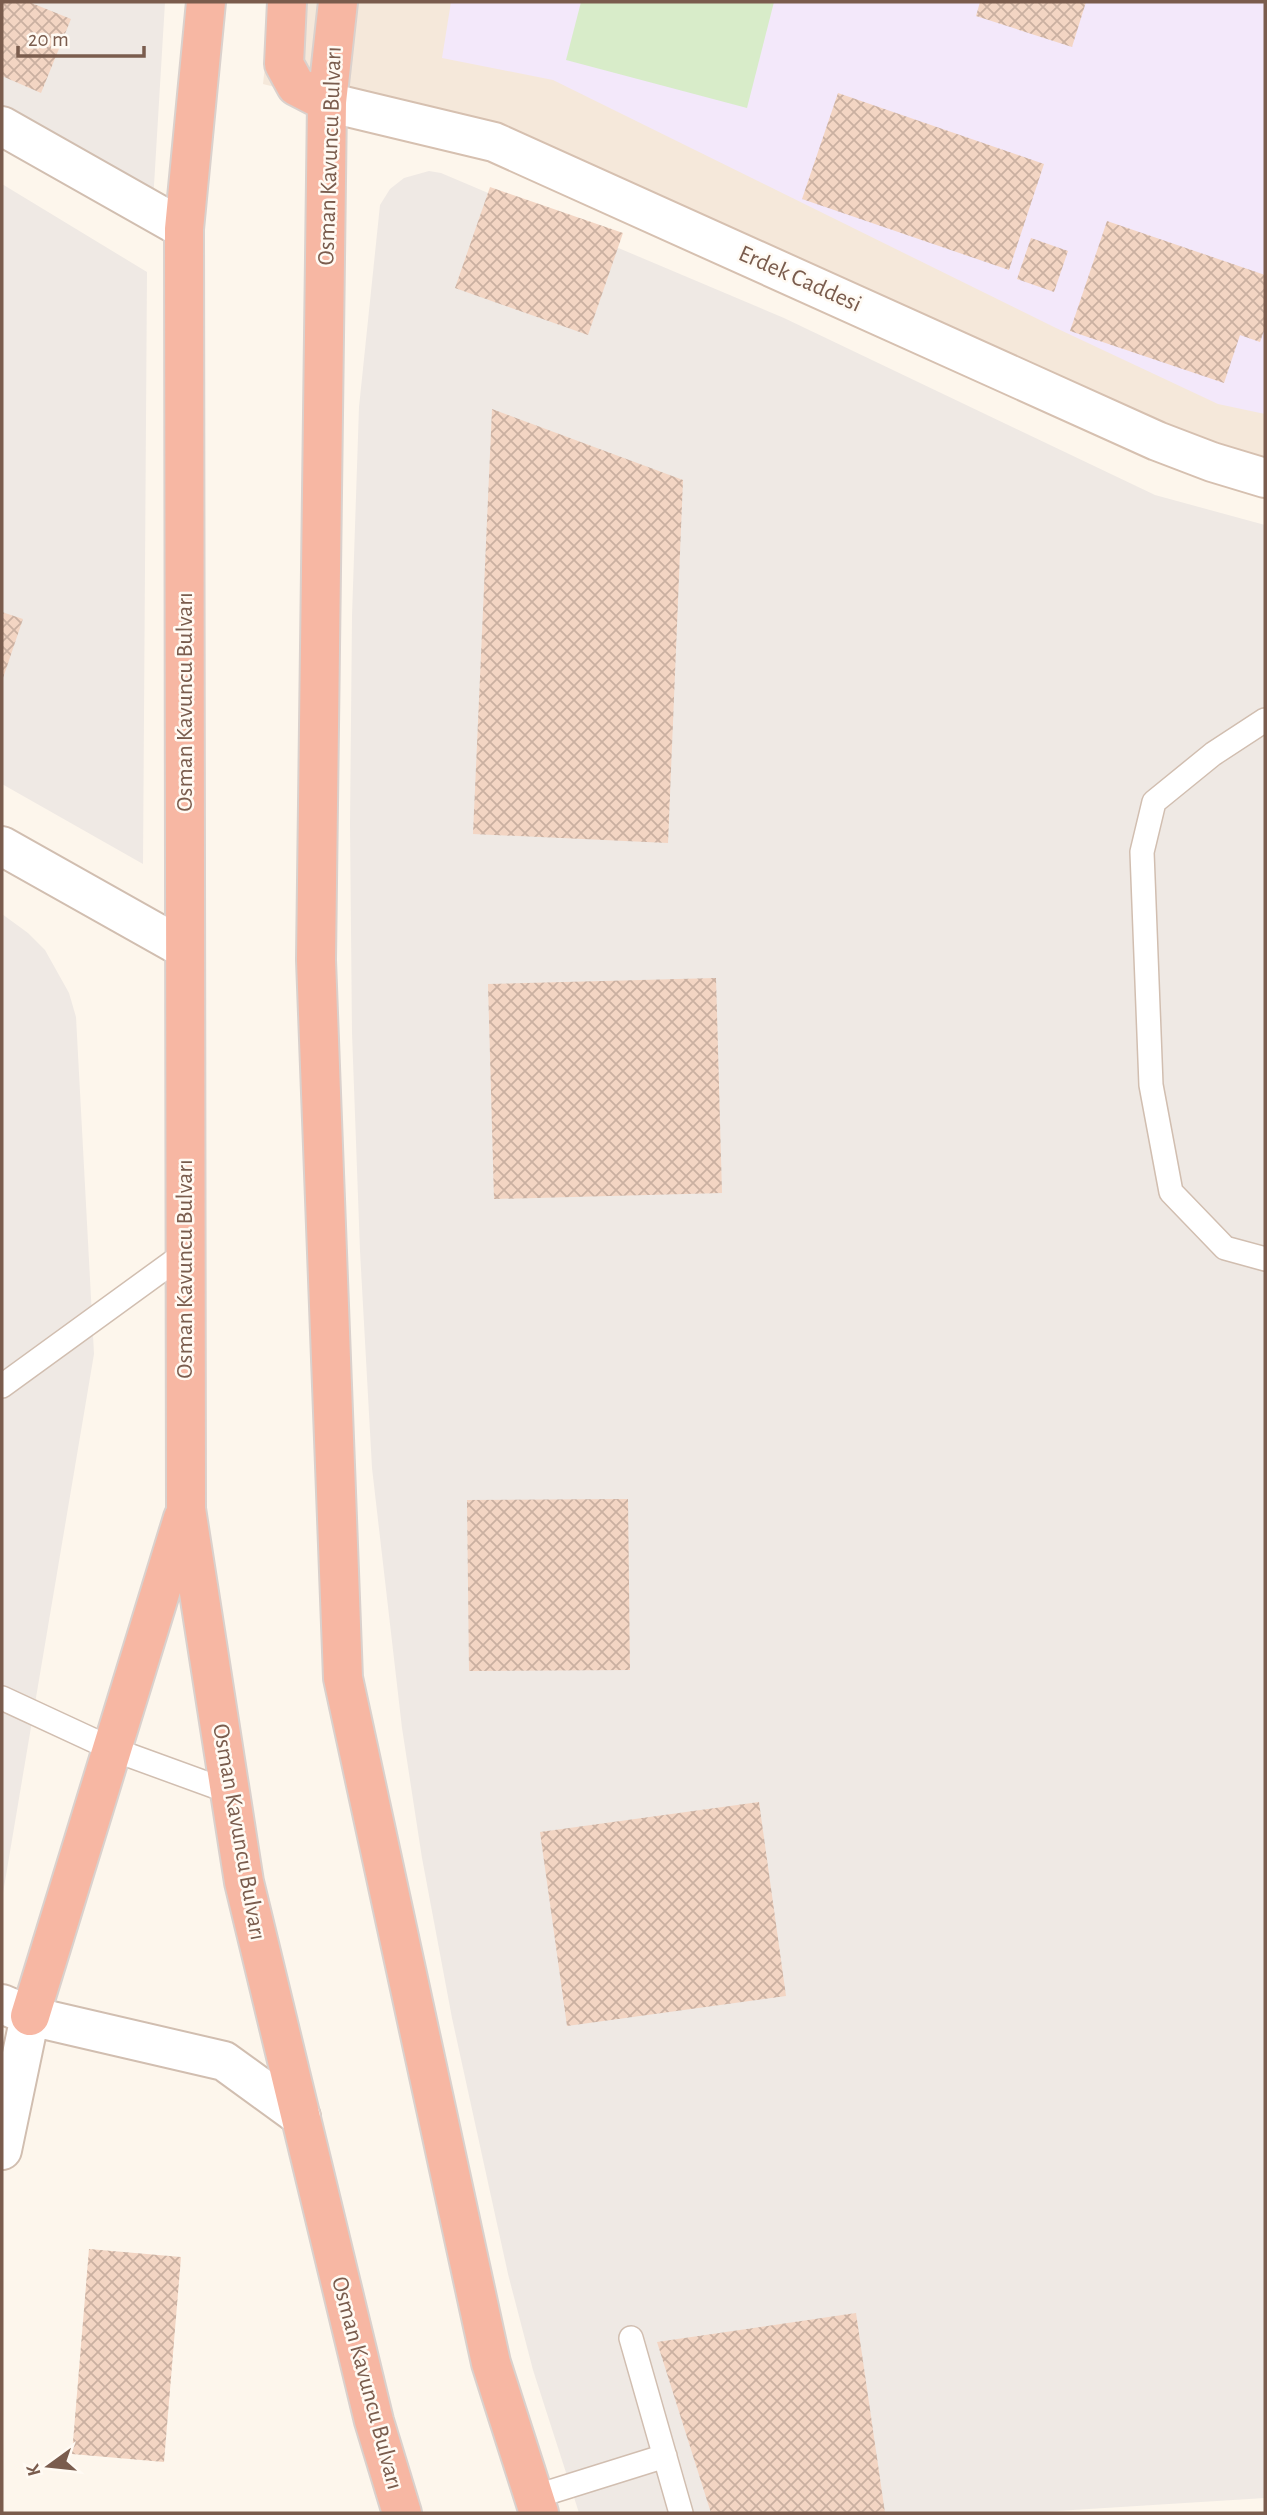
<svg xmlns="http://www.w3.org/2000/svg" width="1267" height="2515" viewBox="0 0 1267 2515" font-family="'Alegreya Sans',sans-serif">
  <defs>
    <pattern id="building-cross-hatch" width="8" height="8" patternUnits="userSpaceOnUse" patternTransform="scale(1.75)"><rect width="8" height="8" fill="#f3d5c3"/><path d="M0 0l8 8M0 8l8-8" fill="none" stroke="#cab0a1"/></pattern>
  </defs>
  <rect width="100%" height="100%" fill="#fdf6ec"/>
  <!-- residential -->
  <path fill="#f5e8da" d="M272,2H1265V478L493,142L263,84Z"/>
  <!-- industrial -->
  <path fill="#efe9e4" d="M2,2H165L153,202L2,106Z
    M429,171L441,173L784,318L1155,495L1265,525V2498L1025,2513H579L533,2370L508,2274L452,2018L422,1858L402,1728L372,1468L360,1251L352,1033L350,824L352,616L359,407L380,205L390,189L404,178Z
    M2,184L147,272L143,864L2,784Z
    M2,914L28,933L45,950L69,993L76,1017L94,1354L2,1899Z"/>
  <!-- education -->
  <path fill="#f3e8fa" d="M451,2H1265V414L1218,404L1056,328L553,80L442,58Z"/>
  <!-- green -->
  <path fill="#d8ecc9" d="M581,2H774L747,108L566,60Z"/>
  <!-- building -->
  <path fill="url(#building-cross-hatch)" d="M2,2H29L71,19L41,93L2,76Z
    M980,2H1086L1072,47L976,16Z
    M838,93L1044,164L1009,270L802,199Z
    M490,187L623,233L588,335L455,288Z
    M1107,221L1265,275V328L1260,342L1240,335L1224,383L1070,331Z
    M1031,238L1068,251L1054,292L1017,279Z
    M492,409L683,480L668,843L473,834Z
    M2,612L23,619L2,681Z
    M716,978L722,1193L494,1199L488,984Z
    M628,1499L630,1670L469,1671L467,1500Z
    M759,1802L786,1996L567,2026L540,1832Z
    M89,2249L181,2257L164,2462L72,2454Z
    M856,2313L885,2513H711L657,2342Z"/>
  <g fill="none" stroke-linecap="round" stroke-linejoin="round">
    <!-- lane casing -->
    <g stroke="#d1beb0" stroke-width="26">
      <path id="lane" d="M1265,720L1213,754L1154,802L1142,852L1151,1085L1171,1192L1225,1248L1265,1259
        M2,1386L185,1253
        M2,1698L112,1749L230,1792
        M631,2338L681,2513
        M534,2497L665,2456"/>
    </g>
    <!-- street casing -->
    <g stroke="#d1beb0" stroke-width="42">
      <path id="street" d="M2,126L184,229
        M2,846L185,949
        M2,2004L30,2016L224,2061L301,2117
        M2,2150L30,2016"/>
    </g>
    <!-- secondary casing -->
    <g stroke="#d6c0b0" stroke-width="42">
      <path id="secondary" d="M327,102L494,142L1157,441L1212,462L1265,478"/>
    </g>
    <!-- highway casing -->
    <g stroke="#dad1cd" stroke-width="42">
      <path id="highway" d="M206,2L184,229L186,1509L244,1882L374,2421L402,2513
        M287,2L284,64L296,86L327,102
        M338,2L327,102L316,960L343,1678L491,2363L539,2513
        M30,2016L183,1518"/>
    </g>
    <!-- lane -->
    <use href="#lane" stroke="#fff" stroke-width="23"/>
    <!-- street -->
    <use href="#street" stroke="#fff" stroke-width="38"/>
    <!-- secondary -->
    <use href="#secondary" stroke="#fff" stroke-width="38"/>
    <!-- highway -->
    <use href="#highway" stroke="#f7b7a3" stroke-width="38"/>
  </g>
  <g text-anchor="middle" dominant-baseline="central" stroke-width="5" stroke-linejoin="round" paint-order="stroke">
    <!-- street labels -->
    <g font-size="24" fill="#7a5c4d" stroke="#fffaf3">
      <text transform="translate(330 156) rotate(-88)">Osman Kavuncu Bulvarı</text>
      <text transform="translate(800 279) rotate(24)">Erdek Caddesi</text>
      <text transform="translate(185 702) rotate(-90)">Osman Kavuncu Bulvarı</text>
      <text transform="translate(185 1269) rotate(-90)">Osman Kavuncu Bulvarı</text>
      <text transform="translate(239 1832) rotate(80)">Osman Kavuncu Bulvarı</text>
      <text transform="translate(367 2383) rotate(75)">Osman Kavuncu Bulvarı</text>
    </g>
  </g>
  <!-- border -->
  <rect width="1267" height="2515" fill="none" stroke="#7a5c4d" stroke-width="7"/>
  <!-- north arrow -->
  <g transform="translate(49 2466) rotate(255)" stroke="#fffaf3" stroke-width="5" paint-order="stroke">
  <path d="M0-5L12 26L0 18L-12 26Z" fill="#7a5c4d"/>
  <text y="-10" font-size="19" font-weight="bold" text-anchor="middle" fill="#7a5c4d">K</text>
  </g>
  <!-- scale -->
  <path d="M18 46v10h126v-10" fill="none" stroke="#7a5c4d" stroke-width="3.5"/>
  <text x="28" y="46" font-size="21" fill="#7a5c4d" stroke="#fffaf3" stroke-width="5" paint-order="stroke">20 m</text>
</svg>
